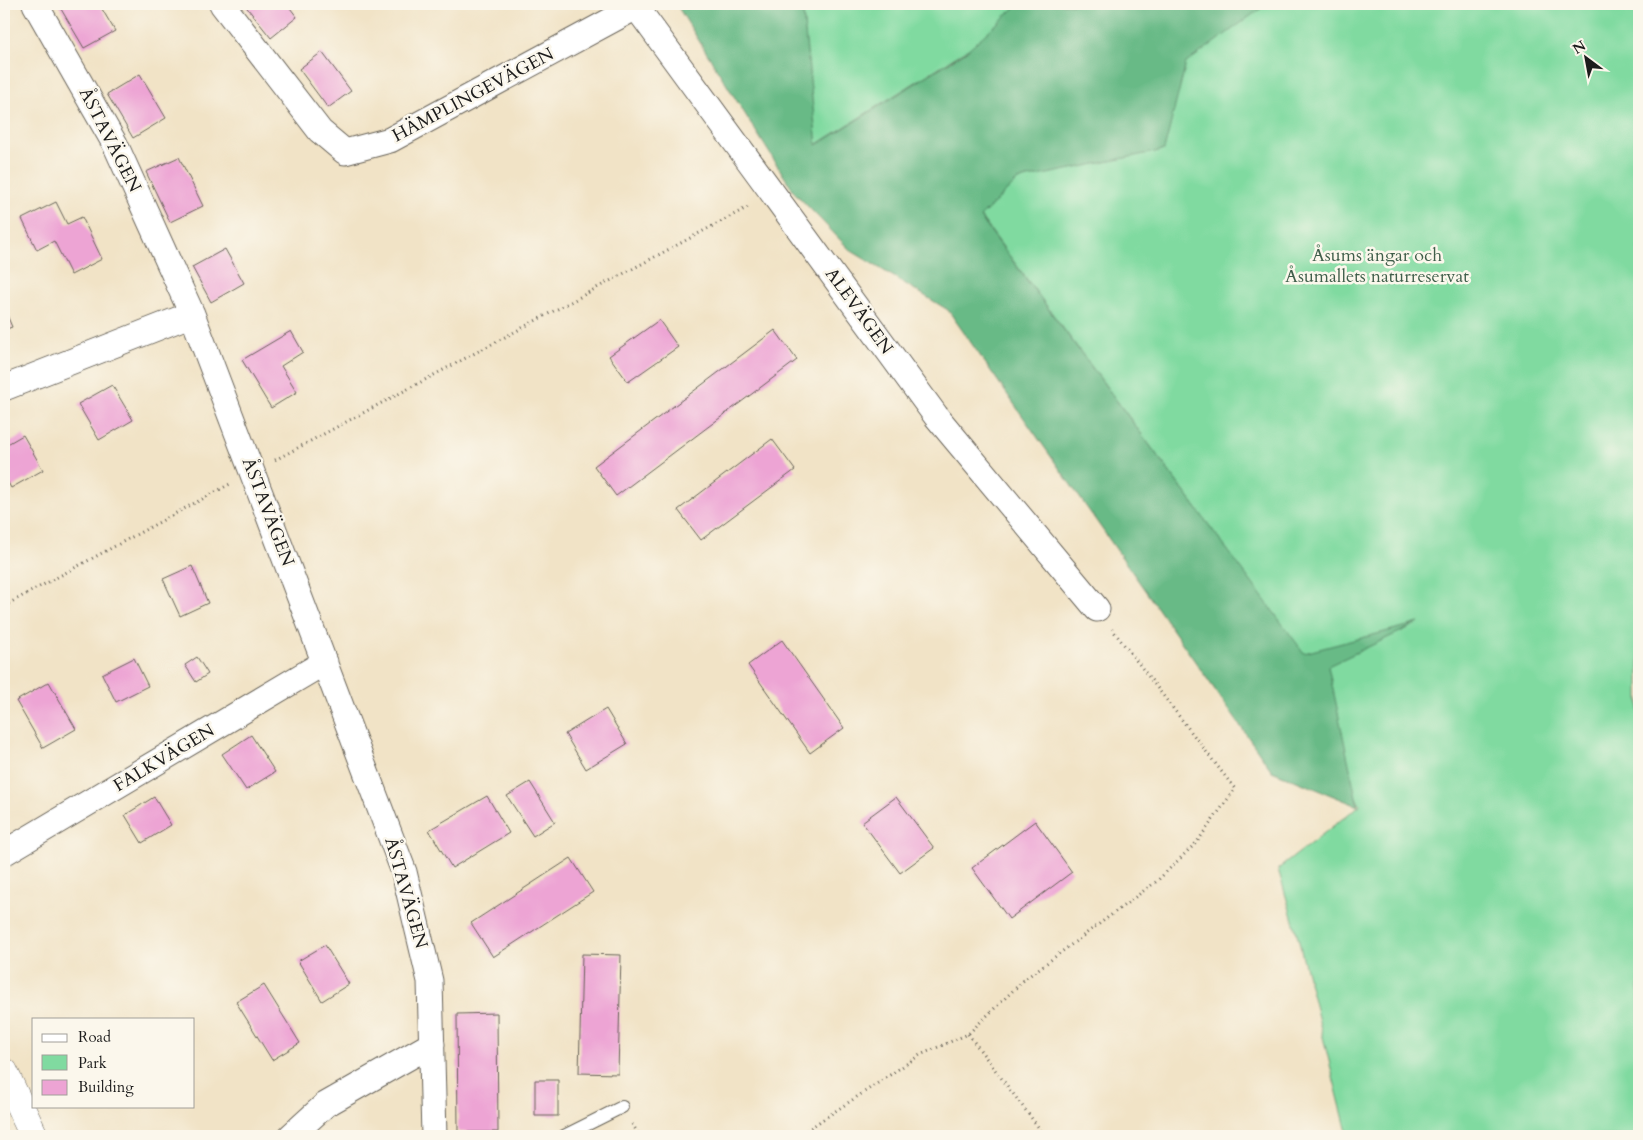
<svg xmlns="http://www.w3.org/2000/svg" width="1643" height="1140" viewBox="0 0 1643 1140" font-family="Cardo,serif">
  <rect width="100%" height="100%" fill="#fbf7ec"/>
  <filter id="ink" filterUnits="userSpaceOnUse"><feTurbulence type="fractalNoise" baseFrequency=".02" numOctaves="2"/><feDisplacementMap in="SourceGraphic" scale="10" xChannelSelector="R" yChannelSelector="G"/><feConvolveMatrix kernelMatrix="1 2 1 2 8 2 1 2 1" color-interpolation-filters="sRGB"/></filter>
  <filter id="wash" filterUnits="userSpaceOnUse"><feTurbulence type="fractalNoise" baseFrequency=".0096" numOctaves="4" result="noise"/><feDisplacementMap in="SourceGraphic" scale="20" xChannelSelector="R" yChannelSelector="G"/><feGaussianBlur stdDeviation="1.12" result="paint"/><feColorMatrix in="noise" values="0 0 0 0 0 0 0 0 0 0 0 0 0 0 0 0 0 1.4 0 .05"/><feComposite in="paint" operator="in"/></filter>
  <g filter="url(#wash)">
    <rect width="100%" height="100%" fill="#f1e3c6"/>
    <!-- green -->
    <path fill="#80daa0" stroke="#4e7b5e" d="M802,4H1639V1136H1348L1297,934L1278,869L1360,805L1231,555L980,216L1018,180L1037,176L968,49L816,145Z"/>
    <!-- forest -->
    <path fill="#68ba86" stroke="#426b51" d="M676,4H802L817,145L965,52L1019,4H1267L1186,63L1164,150L1018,180L980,217L1304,653L1419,623L1328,666L1358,806L1272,771L948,310L850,250L794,192Z"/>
    <g id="blocks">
      <!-- building -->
      <path fill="#eda4d4" d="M58,4H99L115,31L84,48Z
        M244,4H287L297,17L271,38Z
        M322,52L351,91L328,108L299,69Z
        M140,74L166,118L133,138L107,94Z
        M179,157L203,206L170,222L146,172Z
        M56,202L67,224L82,217L102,259L71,275L54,241L37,250L22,219Z
        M225,249L244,283L211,302L192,267Z
        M4,308L12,327L4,330Z
        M659,320L678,347L628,382L609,356Z
        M775,330L797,360L616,496L594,466Z
        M291,331L303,352L281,366L297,392L271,408L242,360Z
        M112,385L133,420L99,440L78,404Z
        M23,435L43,470L11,488L4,475V446Z
        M772,439L795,470L701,540L678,510Z
        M192,566L208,603L180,616L163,579Z
        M782,640L844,728L810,753L748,665Z
        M197,657L208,674L196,682L185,665Z
        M134,658L148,686L116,702L102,674Z
        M49,682L76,729L43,748L16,701Z
        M606,709L627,744L586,769L565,734Z
        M251,735L275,772L246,790L222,754Z
        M530,782L555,822L533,836L507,796Z
        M487,796L509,833L452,868L429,830Z
        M154,797L171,825L142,843L125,815Z
        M896,797L934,848L900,873L862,822Z
        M1035,821L1072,872L1009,919L972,868Z
        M571,858L593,892L493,957L471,923Z
        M325,945L349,984L322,1001L298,961Z
        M582,954L621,955L618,1074L579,1073Z
        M264,985L300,1043L272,1060L236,1002Z
        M497,1013L498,1132H458L457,1014Z
        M535,1080H558V1116H535Z"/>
    </g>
  </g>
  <g filter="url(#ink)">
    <use href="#blocks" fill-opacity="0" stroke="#676258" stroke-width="1"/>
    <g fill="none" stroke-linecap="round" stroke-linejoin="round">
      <!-- service casing -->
      <g stroke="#676258" stroke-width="14">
        <path id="service" d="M564,1136L622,1107"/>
      </g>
      <!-- minor casing -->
      <g stroke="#676258" stroke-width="27">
        <path id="minor" d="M35,4L115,144L192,314L404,872L430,981L434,1136
          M222,4L320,131L345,152L390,140L636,7
          M634,4L936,416L1097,609
          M4,388L192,314
          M4,853L325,662
          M291,1136L325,1105L432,1044"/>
      </g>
      <!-- tertiary casing -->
      <g stroke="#676258" stroke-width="29">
        <path id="tertiary" d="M4,1072L34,1136"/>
      </g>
      <!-- path -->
      <path stroke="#676258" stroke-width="3" stroke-dasharray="1 4" stroke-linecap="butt" d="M275,460L750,206
        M4,606L230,484
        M968,1034L1045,1136
        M632,1124L640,1136
        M798,1136L920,1055L968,1034L1025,979L1157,881L1197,842L1235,789L1112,629"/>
      <!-- service -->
      <use href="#service" stroke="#fff" stroke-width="12"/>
      <!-- minor -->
      <use href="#minor" stroke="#fff" stroke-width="25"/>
      <!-- tertiary -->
      <use href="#tertiary" stroke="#fff" stroke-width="28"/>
    </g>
  </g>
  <g text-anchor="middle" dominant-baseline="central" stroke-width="5" stroke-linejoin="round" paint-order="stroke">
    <!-- street labels -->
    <g font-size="18" fill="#1c1c1c" stroke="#fbf7ec">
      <text transform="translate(473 95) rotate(-28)">HÄMPLINGEVÄGEN</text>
      <text transform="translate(110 140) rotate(63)">ÅSTAVÄGEN</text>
      <text transform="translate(859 311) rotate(54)">ALEVÄGEN</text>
      <text transform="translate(268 512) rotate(69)">ÅSTAVÄGEN</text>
      <text transform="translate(164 758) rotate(-31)">FALKVÄGEN</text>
      <text transform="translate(406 893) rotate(74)">ÅSTAVÄGEN</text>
    </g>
    <!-- park labels -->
    <g font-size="18" fill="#3f5e4a" stroke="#fbf7ec">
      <text x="1377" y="255">Åsums ängar och<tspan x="1377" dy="21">Åsumallets naturreservat</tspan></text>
    </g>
  </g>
  <!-- margin -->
  <rect width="1643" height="1140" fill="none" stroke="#fbf7ec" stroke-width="20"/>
  <!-- legend -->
  <rect x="32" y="1018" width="162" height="90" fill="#fbf7ec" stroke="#a29f99"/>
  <rect x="42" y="1034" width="25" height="8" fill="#ffffff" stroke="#a29f99"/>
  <text x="78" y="1042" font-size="15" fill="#1c1c1c">Road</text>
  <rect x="42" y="1055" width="25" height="15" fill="#80daa0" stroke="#a29f99"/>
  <text x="78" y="1068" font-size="15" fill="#1c1c1c">Park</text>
  <rect x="42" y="1080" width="25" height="15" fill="#eda4d4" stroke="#a29f99"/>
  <text x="78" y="1092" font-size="15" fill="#1c1c1c">Building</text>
  <!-- north arrow -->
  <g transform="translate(1586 58) rotate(328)" stroke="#fbf7ec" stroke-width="4" paint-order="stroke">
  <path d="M0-4L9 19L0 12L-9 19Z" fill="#1c1c1c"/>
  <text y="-8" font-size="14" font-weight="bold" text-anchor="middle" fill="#1c1c1c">N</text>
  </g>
</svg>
